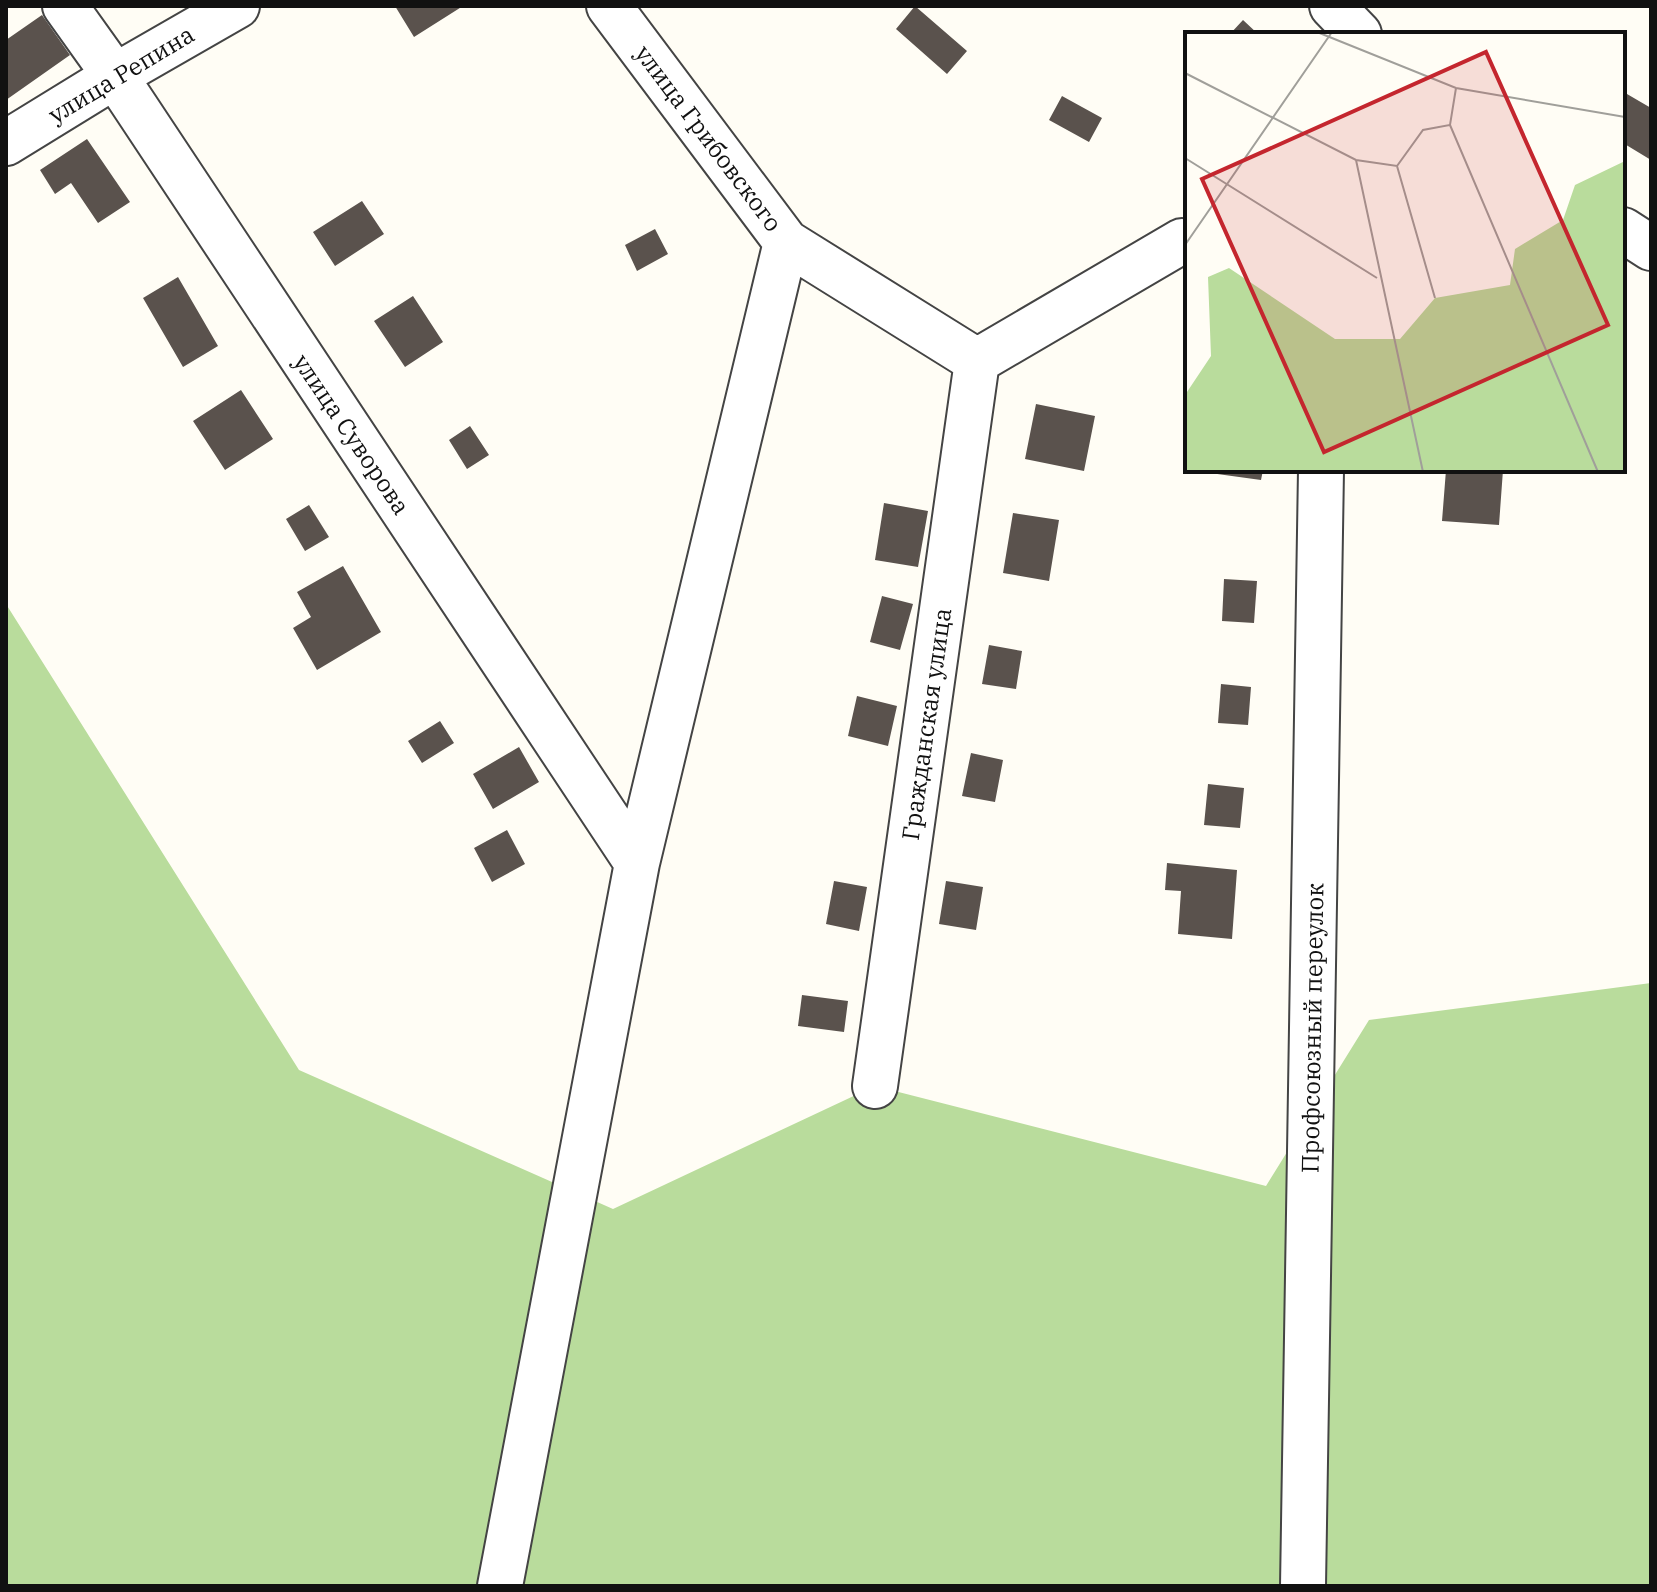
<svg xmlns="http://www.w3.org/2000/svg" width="1657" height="1592" viewBox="0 0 1657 1592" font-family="'IBM Plex Serif',serif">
  <rect width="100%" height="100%" fill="#fffdf5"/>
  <!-- forest -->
  <path fill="#b9dc9c" d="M6,604L299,1070L613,1209L875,1086L1266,1186L1369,1020L1651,983V1586H6Z"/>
  <!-- building -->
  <path fill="#5a524d" d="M395,6H463L414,37Z
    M915,6L967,51L947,74L896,29Z
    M42,15L70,55L6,100V40Z
    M1243,20L1258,34H1230Z
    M1627,94L1651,108V160L1623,143V100Z
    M1062,96L1102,118L1089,142L1049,120Z
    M87,139L130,202L98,223L71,183L55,194L40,170Z
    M362,201L384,234L335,266L313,232Z
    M655,229L668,254L637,271L625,245Z
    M178,277L218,346L183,367L143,298Z
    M413,296L443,342L405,367L374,321Z
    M241,390L273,439L225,470L193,421Z
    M1036,404L1095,416L1084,471L1025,459Z
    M470,426L489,455L467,469L449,440Z
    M1210,470H1263L1261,480L1210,473Z
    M1446,470H1503L1499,525L1442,521Z
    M884,503L928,511L918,567L875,560Z
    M309,505L329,537L305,551L286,519Z
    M1013,513L1059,520L1049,581L1003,573Z
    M343,566L381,632L317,670L293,628L311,617L297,592Z
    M1224,579L1257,581L1254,623L1222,621Z
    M882,596L913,604L900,650L870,642Z
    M989,645L1022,651L1016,689L982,684Z
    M1221,684L1251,687L1248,725L1218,723Z
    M857,696L897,706L888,746L848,736Z
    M440,721L454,743L422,763L408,741Z
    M519,747L539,782L493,809L473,774Z
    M971,753L1003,760L995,802L962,796Z
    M1208,784L1244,788L1240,828L1204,825Z
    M507,830L525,864L492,882L474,848Z
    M1167,863L1237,870L1232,939L1178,934L1181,891L1165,890Z
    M834,881L867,887L859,931L826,924Z
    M946,881L983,887L976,930L939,924Z
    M802,995L848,1001L844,1032L798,1026Z"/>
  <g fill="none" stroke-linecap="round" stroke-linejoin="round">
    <!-- minor casing -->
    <g stroke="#444" stroke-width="48">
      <path id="minor" d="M65,6L115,76L637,863
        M609,6L786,242L977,361L1182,241L1187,242
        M1332,6L1359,34
        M6,143L115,76L237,6
        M1623,230L1651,248
        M875,1086L977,361
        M500,1586L637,863L786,242
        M1303,1586L1321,470"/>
    </g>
    <!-- minor -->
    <use href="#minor" stroke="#fff" stroke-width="44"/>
  </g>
  <g text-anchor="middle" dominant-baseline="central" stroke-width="8" stroke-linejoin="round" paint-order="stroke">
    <!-- street labels -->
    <g font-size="24" fill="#111" stroke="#fff">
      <text transform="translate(121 74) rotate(-31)">улица Репина</text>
      <text transform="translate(709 138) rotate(53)">улица Грибовского</text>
      <text transform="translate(352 434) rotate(56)">улица Суворова</text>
      <text transform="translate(926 724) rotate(-82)">Гражданская улица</text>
      <text transform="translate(1312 1028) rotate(-89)">Профсоюзный переулок</text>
    </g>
  </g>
  <!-- overview -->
  <g transform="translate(1185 32)">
    <rect width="440" height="440" fill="#fffdf5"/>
    <path d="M440,129V440H0V363L26,324L23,245L44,236L150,307H215L250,266L325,253L330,217L378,188L390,153Z" fill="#b9dc9c"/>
    <path fill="none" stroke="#a09f9a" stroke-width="2" d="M132,0L271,56L440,85M0,41L171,128L212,134L238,98L265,93L271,56M265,93L413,440M0,126L192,246M171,128L238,440M212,134L250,266M0,213L147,0"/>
    <path fill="#c4262e" fill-opacity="0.15" stroke="#c4262e" stroke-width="4" d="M301,20L423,293L139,420L17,147Z"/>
    <rect width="440" height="440" fill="none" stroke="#111" stroke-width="4"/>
  </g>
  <!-- border -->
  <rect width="1657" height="1592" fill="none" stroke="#111111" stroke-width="16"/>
</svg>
